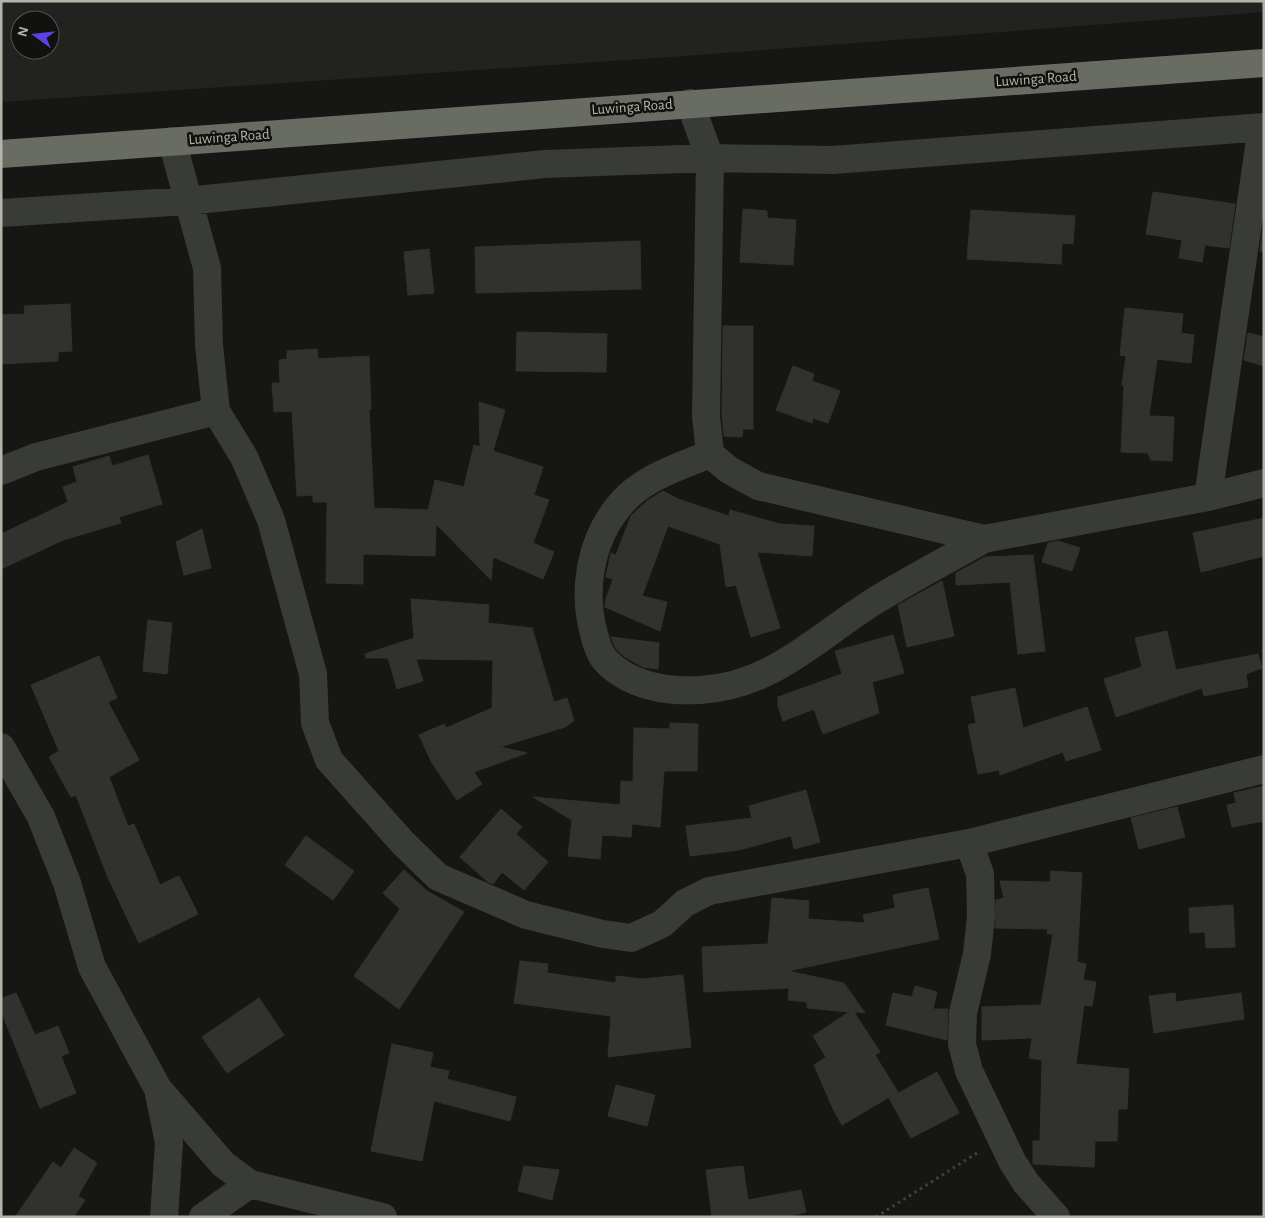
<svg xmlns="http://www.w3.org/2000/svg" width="1265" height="1218" viewBox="0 0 1265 1218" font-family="'Alegreya Sans',sans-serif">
  <rect width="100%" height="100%" fill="#161615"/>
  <!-- built -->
  <path fill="#222321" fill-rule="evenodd" d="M1,1H1264V12L670,57L1,102ZM20,20H50V50H20Z"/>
  <!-- building -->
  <path fill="#313230" stroke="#31322f" d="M1153,192L1235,204L1229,248L1205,245L1202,262L1179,258L1182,240L1146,234Z
    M743,209L767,211V218L796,220L793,265L740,262Z
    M971,210L1075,216L1073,244L1062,243L1061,264L967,259Z
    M1264,223V252L1260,251Z
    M640,241L641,289L476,293L475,247Z
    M429,249L434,293L408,295L404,252Z
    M70,304L72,351L58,352V361L1,364V315L25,314L24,306Z
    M1125,308L1183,314L1181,333L1194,335L1191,363L1157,359L1149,416L1174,417L1172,461L1151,460L1148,453L1121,452L1124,386L1122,385L1126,356L1120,355Z
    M723,326H753V429H743L742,437L724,436L722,415Z
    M517,332L607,334L606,372L516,371Z
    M1248,333L1264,337V366L1244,360Z
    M317,349L318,359L369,356L371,409H369L374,508L428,510L435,480L464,487L474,445L480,447L479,402L505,410L493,451L543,467L534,495L549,500L533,543L554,552L543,579L493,557L491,580L436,524L435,556L363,554V584L326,583L327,502H313V495L297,496L292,411L274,412L272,383H280L279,360L287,359V351Z
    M793,366L814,374L812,381L840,391L828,423L813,418L812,423L776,410Z
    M148,455L162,504L119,517L121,523L63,540L1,569V534L68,502L63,487L77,482L73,467L109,456L112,466Z
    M663,491L678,499L729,516L730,510L780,524L814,526L812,556L757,552L780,628L751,637L736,585L726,587L720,544L668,526L642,596L667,602L660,631L605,607V602L613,579L606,577L611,553L616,555L631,516L647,501Z
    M1264,518V556L1201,572L1193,533Z
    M202,529L211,568L184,575L176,542Z
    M1058,541L1080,548L1072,571L1042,562L1048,543Z
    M1033,555L1045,651L1018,654L1010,582L956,585V573L985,557Z
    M942,581L954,636L907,647L898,605Z
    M411,599L489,605L488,623L532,628L554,702L567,698L574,721L565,727L500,747L527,753L474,772L482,784L457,800L432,763L419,735L444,724L446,728L492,708L493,660L416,659L423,681L397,689L388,658H366L365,654L414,638Z
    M148,620L172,623L167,674L143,671Z
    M1167,631L1176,670L1258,654L1262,668L1246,674L1248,687L1204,696L1202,688L1116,717L1104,679L1142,667L1135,638Z
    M893,635L904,673L872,682L879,713L823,734L814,709L783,721L778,706V697L842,674L835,651Z
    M611,637L659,643L658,669L643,667L625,657L616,649Z
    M99,656L117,698L108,702L139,760L109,777L128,826L134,824L160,885L179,876L198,914L139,943L109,880L76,795L71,797L49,757L59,751L31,685Z
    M1015,688L1023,728L1087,707L1101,750L1066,761L1063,752L1000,775L999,770L978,774L968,725L976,723L971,697Z
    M670,723L698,724L697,771H664L660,827L632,824L631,837L602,835L600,859L568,856L572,820L533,797L620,805L621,781L633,782L634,728L670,729Z
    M1264,786V821L1232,827L1227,805L1236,803L1234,793Z
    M806,790L820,842L794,849L791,836L739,850L690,856L686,826L752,818L749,806Z
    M1177,807L1185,837L1139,849L1131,818Z
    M501,809L522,827L516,834L548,862L524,890L502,872L493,884L488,882L460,857Z
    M306,836L354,871L333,900L285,865Z
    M404,870L427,891L464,912L399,1009L354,976L400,909L383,893Z
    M1051,871L1082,873L1077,962L1086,964L1083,980L1096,982L1092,1006L1084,1005L1076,1064L1129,1069L1127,1109H1118L1117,1141H1095L1094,1167L1033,1164V1141H1040L1042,1060L1029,1058L1032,1038L982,1040V1007L1041,1005L1053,934H1047L1048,929L995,928L996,900L1004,898L1000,881L1050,882Z
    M928,888L939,939L788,971L844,983L865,1013L854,1012L880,1052L875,1055L898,1092L842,1125L834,1111L814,1065L826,1057L813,1036L849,1012L807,1008V1002L788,1000L789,988L704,992L702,947L768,944L772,898L809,901L808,919L865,923L863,915L895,908L893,895Z
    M1233,905L1235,947L1206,948L1205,932L1190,933L1189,908Z
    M520,961L548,964L547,973L616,983V976L643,979L683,975L691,1047L608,1057L611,1016L514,1003Z
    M915,986L937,992L933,1009H948L947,1040L886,1025L893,993L912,997Z
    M16,993L35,1035L58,1026L69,1053L61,1056L76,1093L40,1108L1,1011V999Z
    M1175,993L1176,1002L1241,993L1244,1019L1154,1033L1149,996Z
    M259,998L284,1035L227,1073L202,1037Z
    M392,1044L433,1053L430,1067L449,1071L447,1079L516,1097L510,1121L434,1101L422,1161L371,1151Z
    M937,1072L959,1113L911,1138L889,1098Z
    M616,1085L655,1095L647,1126L608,1116Z
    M74,1148L97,1163L78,1196L85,1200L74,1217H15L53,1162L61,1168Z
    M524,1166L559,1170L552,1200L518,1191Z
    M743,1166L748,1200L801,1190L806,1212L785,1217H712L706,1170Z"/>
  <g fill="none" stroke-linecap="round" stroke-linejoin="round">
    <!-- path -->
    <path stroke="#41423c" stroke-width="3" stroke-dasharray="2.5 4" stroke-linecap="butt" d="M876,1217L977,1153"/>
    <!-- street -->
    <path stroke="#393b36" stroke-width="28" d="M690,103L710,158L706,416L710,454L729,470L758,486L984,539L1208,497L1264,483
      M172,141L207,268L209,345L216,411L244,457L271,520L313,674L315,723L329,760L403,843L438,877L526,915L603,934L631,938L662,924L685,903L709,891L969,843L1264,769
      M1,213L187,201L545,164L710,158L833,160L1264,127
      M710,454C679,467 641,478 619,506C590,541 582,591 594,634C596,642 600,655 606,661C630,686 667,692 700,690C772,686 816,638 873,602C909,580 947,560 984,539
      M1,471L36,457L216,411
      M1208,497L1262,127
      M1,747L41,817L67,883L92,967L158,1089L169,1143L164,1217
      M969,843L980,874L981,916L977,954L963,1013L962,1044L969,1071L1012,1161L1026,1183L1056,1217
      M159,1090L223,1164L250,1184
      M203,1217L250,1184L383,1217"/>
    <!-- highway -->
    <path stroke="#696c62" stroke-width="28" d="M1,154L1264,63"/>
  </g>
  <g text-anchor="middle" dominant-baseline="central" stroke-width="5" stroke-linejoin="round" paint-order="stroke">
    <!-- street labels -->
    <g font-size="15" fill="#b3b5a8" stroke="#111110">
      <text transform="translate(1036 79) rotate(-4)">Luwinga Road</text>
      <text transform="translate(632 107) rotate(-4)">Luwinga Road</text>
      <text transform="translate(229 137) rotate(-4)">Luwinga Road</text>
    </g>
  </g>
  <!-- border -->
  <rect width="1265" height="1218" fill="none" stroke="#b3b5a8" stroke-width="5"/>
  <!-- north arrow -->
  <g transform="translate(35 35) rotate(285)"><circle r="24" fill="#111110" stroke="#52534d"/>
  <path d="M0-4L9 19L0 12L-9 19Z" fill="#5a41e2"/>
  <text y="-8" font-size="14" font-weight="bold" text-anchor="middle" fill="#b3b5a8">N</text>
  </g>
</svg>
